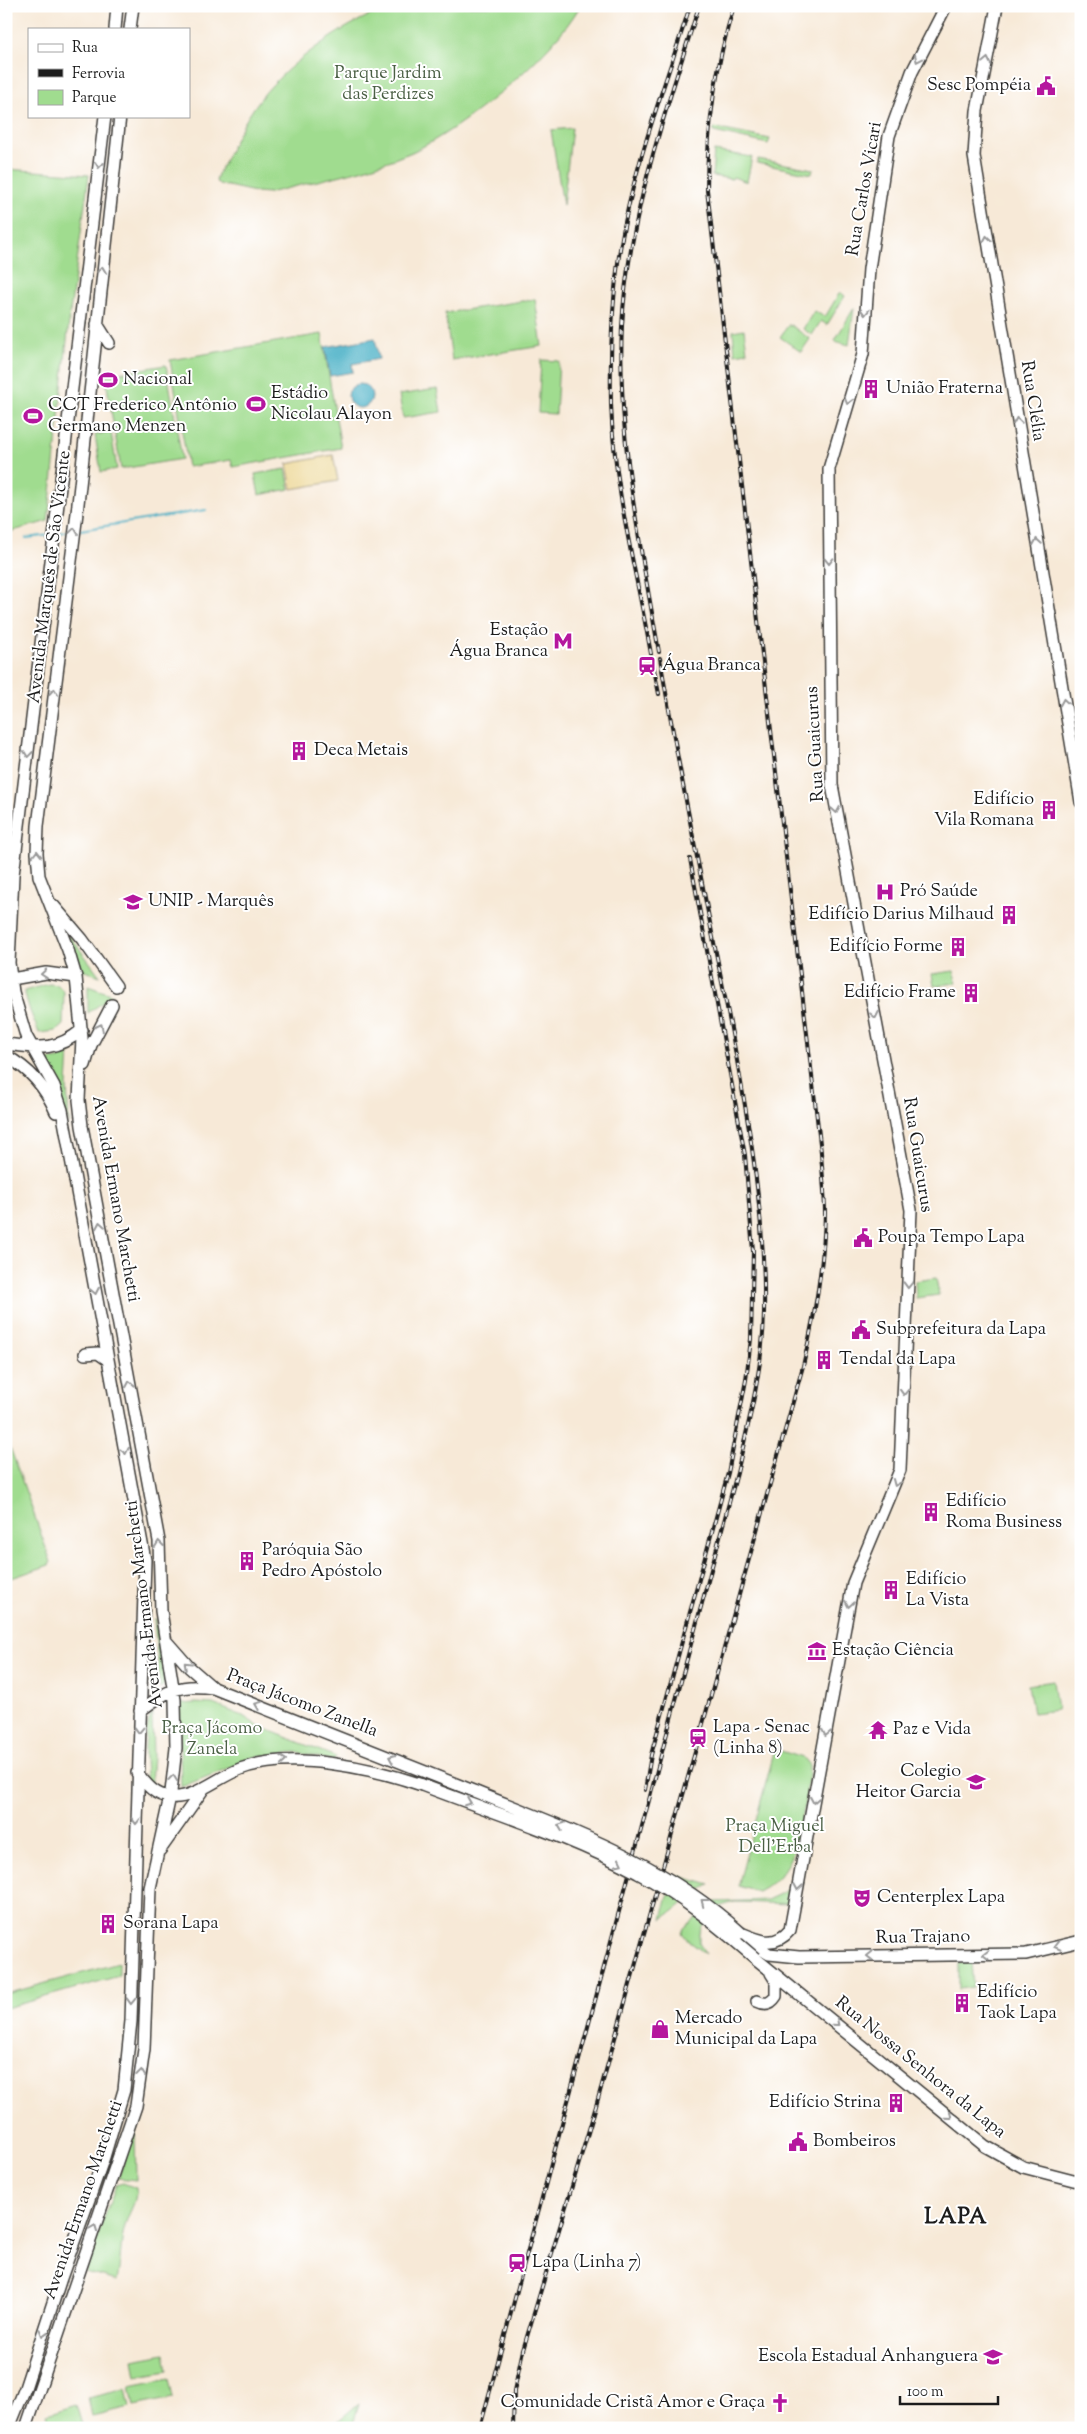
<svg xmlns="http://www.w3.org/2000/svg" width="1087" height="2434" viewBox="0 0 1087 2434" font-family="'Sorts Mill Goudy',serif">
  <rect width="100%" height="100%" fill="#fff"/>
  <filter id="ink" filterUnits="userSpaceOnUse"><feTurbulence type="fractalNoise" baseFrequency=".02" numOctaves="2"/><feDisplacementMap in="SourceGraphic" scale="10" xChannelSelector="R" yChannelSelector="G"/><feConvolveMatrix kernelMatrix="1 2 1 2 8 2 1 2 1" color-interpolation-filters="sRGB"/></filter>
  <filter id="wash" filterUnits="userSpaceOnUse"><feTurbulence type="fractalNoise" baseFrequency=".0096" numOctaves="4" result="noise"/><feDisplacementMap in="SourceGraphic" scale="20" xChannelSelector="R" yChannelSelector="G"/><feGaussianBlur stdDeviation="1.12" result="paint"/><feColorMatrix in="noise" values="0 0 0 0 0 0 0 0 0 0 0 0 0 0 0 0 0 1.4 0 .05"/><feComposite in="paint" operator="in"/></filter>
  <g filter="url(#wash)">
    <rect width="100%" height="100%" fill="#f7e9d7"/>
    <!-- green -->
    <path fill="#a0dc8f" stroke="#5e7c56" d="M393,6H580C553,55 463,129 412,152C365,172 318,180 269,193L255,192L219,184L216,181L218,174C231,149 243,121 261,98C290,61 349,20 393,6Z
      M572,128L563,205L551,130Z
      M714,128L770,139L768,144L714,132Z
      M714,151L752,157L747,182L733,177L732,179L712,176Z
      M758,159L813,169L812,174L757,163Z
      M6,169L89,175L70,312L48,521L6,533Z
      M840,292L845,296L827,325L821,321L812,335L803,329L814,311L825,317Z
      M535,299L542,346L452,360L445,313Z
      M854,308L849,345L835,341V340Z
      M789,324L810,339L801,352L780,337Z
      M744,329L747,352L735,354L733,331Z
      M322,334L341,448L233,467L231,460L188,467L170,360Z
      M541,360L559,361L556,414L538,413Z
      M166,365L182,459L121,469L105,375Z
      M437,389L441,412L403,418L399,395Z
      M111,432L117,469L101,472L95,435Z
      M286,469L290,489L259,495L255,474Z
      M66,931L100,976L82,970Z
      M954,971L956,983L934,986L932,974Z
      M49,984L58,985L64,992L63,1025L56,1031L39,1033L30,1011L24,991Z
      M88,986L113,995L88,1013Z
      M69,1053L67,1086L69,1124L45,1060L58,1059Z
      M936,1278L939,1295L916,1298L915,1281Z
      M6,1436L51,1562L49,1565L6,1580Z
      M154,1619H156L165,1680L164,1685L160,1689Z
      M1053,1681L1057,1710L1033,1713L1028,1685Z
      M196,1703L213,1704L243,1716L258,1726L336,1757L334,1761L295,1752L258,1756L181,1787L179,1704Z
      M152,1713L153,1757L151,1782H147C144,1761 143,1732 152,1713Z
      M775,1749L803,1758L809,1765V1774C802,1815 801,1871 758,1892L738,1886Z
      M679,1876L710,1885C692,1893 679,1909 662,1919L667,1899Z
      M794,1882L790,1904L735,1902L721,1906L702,1926L699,1933V1943L706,1954L690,1942L682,1933L684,1928L715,1902L767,1900L782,1893Z
      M119,1963V1976L6,2008V1994Z
      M959,1963H971L973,1987L959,1989Z
      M135,2132L136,2180L118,2178Z
      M123,2183L136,2188C137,2204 128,2212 125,2226C120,2244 121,2263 117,2281L85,2272L116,2185Z
      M165,2354L168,2371L136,2376L133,2360Z
      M169,2379L173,2398L134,2406L130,2387Z
      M126,2389L130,2407L92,2416L88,2398Z
      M359,2403L352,2428H330Z
      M76,2405L83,2428H51L47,2414Z"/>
    <!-- sand -->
    <path fill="#eeda9e" stroke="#857b5d" d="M333,455L338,481L292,489L287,464Z"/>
    <!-- water -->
    <path fill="#48b0c6" stroke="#326671" d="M375,338L379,359L352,364L353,372L330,376L325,347Z
      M348 396a12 12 0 1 1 24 0a12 12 0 1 1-24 0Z"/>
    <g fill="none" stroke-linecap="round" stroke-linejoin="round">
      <!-- stream -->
      <path stroke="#48b0c6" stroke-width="2" d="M80,530L206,510
        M58,533L71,531
        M26,538L51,535"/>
    </g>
  </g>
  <g filter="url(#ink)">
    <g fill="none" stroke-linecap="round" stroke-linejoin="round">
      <!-- major casing -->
      <g stroke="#3d3b38" stroke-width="14">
        <path id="major" d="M997,6L977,111L974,156L1081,802
          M115,29L117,6
          M130,29L133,6
          M97,324L109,343
          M53,905L82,939L116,986
          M6,980L46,973L76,977
          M6,1044C38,1048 55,1052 82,1030
          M6,1056C30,1069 46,1088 56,1112
          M85,1065L91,1045L112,1005
          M85,1354L98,1353L108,1360
          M167,1642L189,1667L213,1688
          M140,1711C166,1691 179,1683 213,1688L476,1792
          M137,1773C146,1784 154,1795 170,1797C194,1800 218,1777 240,1769C291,1750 372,1768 422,1785
          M160,1850L204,1788
          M741,1933C760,1941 775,1948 790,1930L853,1583L900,1470L911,1210L832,785L829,469L863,354L869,269L889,136L912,72L946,6
          M748,1941L769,1954L799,1957L1026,1954L1081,1941
          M755,1958L985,2146L1023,2167L1081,2182
          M757,2001C765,2005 771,2004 776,1996V1981L771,1973
          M9,2428L25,2388L60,2281L104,2157L124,2090L131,2021L145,1560L62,1110L54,1086L26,1036L13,992L9,963L13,875L105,116
          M26,2428L136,2106L144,2049L150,1888L171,1792L176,1748L175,1700L161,1611L159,1541L82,1126L79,1100L82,1038L76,977L68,950L39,876L37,853L38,826L77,513L120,116"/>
      </g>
      <!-- major -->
      <use href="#major" stroke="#fff" stroke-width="11"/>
      <!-- rail casing -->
      <g stroke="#1c1c1c" stroke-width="4">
        <path id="rail" d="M659,652C640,544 617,436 622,326C628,216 666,110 699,6
          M651,654C636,571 614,488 611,404C610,353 612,300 620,249C633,167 665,86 690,6
          M652,659L659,694
          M645,1790L651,1755L728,1473L746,1380L751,1339L753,1251L745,1155L690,859
          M480,2428L737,1473C749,1421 763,1368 764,1313C766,1205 745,1102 725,997C702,884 679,771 660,658
          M513,2428L514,2391L523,2350L596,2106L803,1366C815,1315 824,1265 825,1213C825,1193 822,1172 821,1152L707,190C707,127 715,67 734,6"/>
      </g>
      <!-- rail -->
      <use href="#rail" stroke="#fff" stroke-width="2" stroke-dasharray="5.5" stroke-linecap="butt"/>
      <!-- major-bridge casing -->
      <g stroke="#3d3b38" stroke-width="14" stroke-linecap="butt">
        <path id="major-bridge" d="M422,1785C494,1813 570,1836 638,1873C681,1895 719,1927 755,1958
          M476,1792C572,1831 663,1862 741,1933"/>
      </g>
      <!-- major-bridge -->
      <use href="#major-bridge" stroke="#fff" stroke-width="11"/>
    </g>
    <!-- one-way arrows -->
    <defs><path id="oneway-chevron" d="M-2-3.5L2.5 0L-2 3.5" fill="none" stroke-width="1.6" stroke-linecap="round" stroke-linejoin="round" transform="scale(1.25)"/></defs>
    <g stroke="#999">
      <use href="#oneway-chevron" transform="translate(918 59) rotate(115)"/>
      <use href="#oneway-chevron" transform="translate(987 61) rotate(-79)"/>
      <use href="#oneway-chevron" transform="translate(99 165) rotate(97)"/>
      <use href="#oneway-chevron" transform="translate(987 239) rotate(-99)"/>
      <use href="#oneway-chevron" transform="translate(102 270) rotate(-84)"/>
      <use href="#oneway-chevron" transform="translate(865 312) rotate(92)"/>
      <use href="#oneway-chevron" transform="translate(848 401) rotate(107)"/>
      <use href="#oneway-chevron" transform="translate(1017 421) rotate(-99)"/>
      <use href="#oneway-chevron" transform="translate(74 531) rotate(-82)"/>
      <use href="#oneway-chevron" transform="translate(1037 542) rotate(-99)"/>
      <use href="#oneway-chevron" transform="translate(829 561) rotate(89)"/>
      <use href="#oneway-chevron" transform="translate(54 692) rotate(-84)"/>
      <use href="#oneway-chevron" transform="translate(1064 702) rotate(-99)"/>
      <use href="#oneway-chevron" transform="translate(28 754) rotate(97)"/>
      <use href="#oneway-chevron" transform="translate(836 810) rotate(80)"/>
      <use href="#oneway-chevron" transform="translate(37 854) rotate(-90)"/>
      <use href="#oneway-chevron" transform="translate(44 974) rotate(175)"/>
      <use href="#oneway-chevron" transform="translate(875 1015) rotate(79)"/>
      <use href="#oneway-chevron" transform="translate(100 1027) rotate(-63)"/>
      <use href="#oneway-chevron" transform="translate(100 1225) rotate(-100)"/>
      <use href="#oneway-chevron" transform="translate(908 1285) rotate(92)"/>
      <use href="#oneway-chevron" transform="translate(95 1291) rotate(79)"/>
      <use href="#oneway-chevron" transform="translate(130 1384) rotate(-100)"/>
      <use href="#oneway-chevron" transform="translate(904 1392) rotate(92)"/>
      <use href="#oneway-chevron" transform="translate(125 1451) rotate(79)"/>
      <use href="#oneway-chevron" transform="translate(896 1483) rotate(113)"/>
      <use href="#oneway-chevron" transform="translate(159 1544) rotate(-97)"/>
      <use href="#oneway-chevron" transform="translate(849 1604) rotate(100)"/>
      <use href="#oneway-chevron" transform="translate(187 1665) rotate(-136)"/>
      <use href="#oneway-chevron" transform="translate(258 1705) rotate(-158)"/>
      <use href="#oneway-chevron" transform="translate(139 1730) rotate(92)"/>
      <use href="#oneway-chevron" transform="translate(826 1733) rotate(101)"/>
      <use href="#oneway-chevron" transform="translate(392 1758) rotate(-157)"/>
      <use href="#oneway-chevron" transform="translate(283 1760) rotate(-5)"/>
      <use href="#oneway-chevron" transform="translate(173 1778) rotate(-83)"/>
      <use href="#oneway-chevron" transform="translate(814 1800) rotate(100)"/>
      <use href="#oneway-chevron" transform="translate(468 1802) rotate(21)"/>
      <use href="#oneway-chevron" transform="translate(136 1821) rotate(91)"/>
      <use href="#oneway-chevron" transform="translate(561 1826) rotate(-159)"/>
      <use href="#oneway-chevron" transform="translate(619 1863) rotate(26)"/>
      <use href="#oneway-chevron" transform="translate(798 1887) rotate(100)"/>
      <use href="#oneway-chevron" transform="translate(704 1902) rotate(-142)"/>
      <use href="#oneway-chevron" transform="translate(1057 1946) rotate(166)"/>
      <use href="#oneway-chevron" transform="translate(986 1955) rotate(179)"/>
      <use href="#oneway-chevron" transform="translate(870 1956) rotate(179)"/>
      <use href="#oneway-chevron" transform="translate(131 2001) rotate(92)"/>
      <use href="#oneway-chevron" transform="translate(836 2023) rotate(40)"/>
      <use href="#oneway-chevron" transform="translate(141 2073) rotate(-83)"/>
      <use href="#oneway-chevron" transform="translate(949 2116) rotate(41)"/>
      <use href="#oneway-chevron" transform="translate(94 2228) rotate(-69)"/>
      <use href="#oneway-chevron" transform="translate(43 2333) rotate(107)"/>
    </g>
  </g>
  <!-- icons -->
  <defs>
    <g id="civic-bare" transform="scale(1.5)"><path d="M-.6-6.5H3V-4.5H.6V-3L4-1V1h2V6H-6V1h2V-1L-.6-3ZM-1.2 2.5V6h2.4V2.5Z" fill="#b5179e" stroke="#fff" stroke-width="2.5" paint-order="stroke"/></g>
    <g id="stadium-bare" transform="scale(1.5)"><path d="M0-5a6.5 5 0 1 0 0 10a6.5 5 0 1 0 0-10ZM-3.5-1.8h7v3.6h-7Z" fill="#b5179e" stroke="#fff" stroke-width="2.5" paint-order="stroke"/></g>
    <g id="building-bare" transform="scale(1.5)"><path d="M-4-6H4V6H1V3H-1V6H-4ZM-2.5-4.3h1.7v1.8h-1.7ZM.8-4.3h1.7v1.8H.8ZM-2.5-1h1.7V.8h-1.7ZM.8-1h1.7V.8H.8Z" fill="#b5179e" stroke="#fff" stroke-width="2.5" paint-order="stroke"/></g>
    <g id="metro-bare" transform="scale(1.5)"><path d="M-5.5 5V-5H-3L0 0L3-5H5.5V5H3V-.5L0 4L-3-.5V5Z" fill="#b5179e" stroke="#fff" stroke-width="2.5" paint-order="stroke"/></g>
    <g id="station-bare" transform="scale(1.5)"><path d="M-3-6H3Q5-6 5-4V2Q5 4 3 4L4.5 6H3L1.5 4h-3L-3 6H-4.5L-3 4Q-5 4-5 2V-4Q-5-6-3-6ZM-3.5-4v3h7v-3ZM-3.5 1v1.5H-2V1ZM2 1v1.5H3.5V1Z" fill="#b5179e" stroke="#fff" stroke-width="2.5" paint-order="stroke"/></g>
    <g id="hospital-bare" transform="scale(1.5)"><path d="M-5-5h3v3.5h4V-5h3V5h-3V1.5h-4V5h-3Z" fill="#b5179e" stroke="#fff" stroke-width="2.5" paint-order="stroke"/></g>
    <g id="university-bare" transform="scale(1.5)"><path d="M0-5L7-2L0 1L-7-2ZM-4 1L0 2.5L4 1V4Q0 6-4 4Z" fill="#b5179e" stroke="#fff" stroke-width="2.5" paint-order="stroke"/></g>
    <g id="museum-bare" transform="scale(1.5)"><path d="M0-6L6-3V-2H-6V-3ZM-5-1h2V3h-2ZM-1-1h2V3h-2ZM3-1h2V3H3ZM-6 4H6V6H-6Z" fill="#b5179e" stroke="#fff" stroke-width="2.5" paint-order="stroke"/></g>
    <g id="temple-bare" transform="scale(1.5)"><path d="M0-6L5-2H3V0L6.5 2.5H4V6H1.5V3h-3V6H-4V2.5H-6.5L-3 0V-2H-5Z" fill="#b5179e" stroke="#fff" stroke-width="2.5" paint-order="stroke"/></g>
    <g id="school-bare" transform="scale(1.5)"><path d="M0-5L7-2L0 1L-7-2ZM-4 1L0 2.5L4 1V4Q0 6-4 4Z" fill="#b5179e" stroke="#fff" stroke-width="2.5" paint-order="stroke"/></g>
    <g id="theatre-bare" transform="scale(1.5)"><path d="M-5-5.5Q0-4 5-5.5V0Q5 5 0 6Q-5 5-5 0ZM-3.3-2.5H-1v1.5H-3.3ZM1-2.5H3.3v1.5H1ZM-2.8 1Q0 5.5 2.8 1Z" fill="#b5179e" stroke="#fff" stroke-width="2.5" paint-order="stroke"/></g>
    <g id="shop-bare" transform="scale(1.5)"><path d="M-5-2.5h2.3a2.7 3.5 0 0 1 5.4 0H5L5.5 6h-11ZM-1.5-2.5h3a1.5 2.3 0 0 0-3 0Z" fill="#b5179e" stroke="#fff" stroke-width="2.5" paint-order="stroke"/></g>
    <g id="church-bare" transform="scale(1.5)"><path d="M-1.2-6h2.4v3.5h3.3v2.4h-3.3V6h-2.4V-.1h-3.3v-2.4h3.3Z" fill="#b5179e" stroke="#fff" stroke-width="2.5" paint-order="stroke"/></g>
  </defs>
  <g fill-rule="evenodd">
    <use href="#civic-bare" x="1046" y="86"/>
    <use href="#stadium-bare" x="108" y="380"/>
    <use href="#building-bare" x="871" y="389"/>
    <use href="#stadium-bare" x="256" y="404"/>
    <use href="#stadium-bare" x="33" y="416"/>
    <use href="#metro-bare" x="563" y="641"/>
    <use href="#station-bare" x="647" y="666"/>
    <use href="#building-bare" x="299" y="751"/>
    <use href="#building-bare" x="1049" y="810"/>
    <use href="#hospital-bare" x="885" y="892"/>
    <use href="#university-bare" x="133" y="902"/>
    <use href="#building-bare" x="1009" y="915"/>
    <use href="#building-bare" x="958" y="947"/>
    <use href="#building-bare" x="971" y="993"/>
    <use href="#civic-bare" x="863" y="1238"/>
    <use href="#civic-bare" x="861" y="1330"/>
    <use href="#building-bare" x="824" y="1360"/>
    <use href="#building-bare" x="931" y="1512"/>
    <use href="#building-bare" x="247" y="1561"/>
    <use href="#building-bare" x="891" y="1590"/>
    <use href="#museum-bare" x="817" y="1651"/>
    <use href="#temple-bare" x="878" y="1730"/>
    <use href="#station-bare" x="698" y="1738"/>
    <use href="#school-bare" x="976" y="1782"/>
    <use href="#theatre-bare" x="862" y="1898"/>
    <use href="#building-bare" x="108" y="1924"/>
    <use href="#building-bare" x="962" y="2003"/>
    <use href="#shop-bare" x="660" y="2029"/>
    <use href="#building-bare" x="896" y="2103"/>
    <use href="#civic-bare" x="798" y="2142"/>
    <use href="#station-bare" x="517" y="2263"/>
    <use href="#school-bare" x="993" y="2357"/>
    <use href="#church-bare" x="780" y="2403"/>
  </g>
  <g text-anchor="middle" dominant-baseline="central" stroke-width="4" stroke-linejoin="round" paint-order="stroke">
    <!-- park labels -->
    <g font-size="18" fill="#4a5f44" stroke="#fff">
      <text x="388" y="74">Parque Jardim<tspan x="388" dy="21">das Perdizes</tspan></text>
      <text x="212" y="1729">Praça Jácomo<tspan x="212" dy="21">Zanela</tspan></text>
      <text x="775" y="1827">Praça Miguel<tspan x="775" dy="21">Dell'Erba</tspan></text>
    </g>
    <!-- poi labels -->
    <g font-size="18" fill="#1c1c1c" stroke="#fff" text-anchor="start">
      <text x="1031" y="86" text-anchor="end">Sesc Pompéia</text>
      <text x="123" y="380">Nacional</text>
      <text x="886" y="389">União Fraterna</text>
      <text x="271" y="394">Estádio<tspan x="271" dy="21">Nicolau Alayon</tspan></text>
      <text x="48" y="406">CCT Frederico Antônio<tspan x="48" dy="21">Germano Menzen</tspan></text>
      <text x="548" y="631" text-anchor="end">Estação<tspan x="548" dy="21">Água Branca</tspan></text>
      <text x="662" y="666">Água Branca</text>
      <text x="314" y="751">Deca Metais</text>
      <text x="1034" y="800" text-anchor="end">Edifício<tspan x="1034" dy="21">Vila Romana</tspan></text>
      <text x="900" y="892">Pró Saúde</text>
      <text x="148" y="902">UNIP - Marquês</text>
      <text x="994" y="915" text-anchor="end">Edifício Darius Milhaud</text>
      <text x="943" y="947" text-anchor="end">Edifício Forme</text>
      <text x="956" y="993" text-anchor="end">Edifício Frame</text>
      <text x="878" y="1238">Poupa Tempo Lapa</text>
      <text x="876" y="1330">Subprefeitura da Lapa</text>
      <text x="839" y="1360">Tendal da Lapa</text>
      <text x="946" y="1502">Edifício<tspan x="946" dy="21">Roma Business</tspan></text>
      <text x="262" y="1551">Paróquia São<tspan x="262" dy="21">Pedro Apóstolo</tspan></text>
      <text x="906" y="1580">Edifício<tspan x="906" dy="21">La Vista</tspan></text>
      <text x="832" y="1651">Estação Ciência</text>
      <text x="713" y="1728">Lapa - Senac<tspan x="713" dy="21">(Linha 8)</tspan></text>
      <text x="893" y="1730">Paz e Vida</text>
      <text x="961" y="1772" text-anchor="end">Colegio<tspan x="961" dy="21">Heitor Garcia</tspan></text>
      <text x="877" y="1898">Centerplex Lapa</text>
      <text x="123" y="1924">Sorana Lapa</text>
      <text x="977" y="1993">Edifício<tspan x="977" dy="21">Taok Lapa</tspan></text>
      <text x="675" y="2019">Mercado<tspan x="675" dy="21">Municipal da Lapa</tspan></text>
      <text x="881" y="2103" text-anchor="end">Edifício Strina</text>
      <text x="813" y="2142">Bombeiros</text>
      <text x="532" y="2263">Lapa (Linha 7)</text>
      <text x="978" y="2357" text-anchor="end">Escola Estadual Anhanguera</text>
      <text x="765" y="2403" text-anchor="end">Comunidade Cristã Amor e Graça</text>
    </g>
    <!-- street labels -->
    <g font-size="18" fill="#1c1c1c" stroke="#fff">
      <text transform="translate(865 189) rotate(-80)">Rua Carlos Vicari</text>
      <text transform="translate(1032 401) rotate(81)">Rua Clélia</text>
      <text transform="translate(50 577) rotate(-83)">Avenida Marquês de São Vicente</text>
      <text transform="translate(816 744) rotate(-93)">Rua Guaicurus</text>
      <text transform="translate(917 1155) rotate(81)">Rua Guaicurus</text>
      <text transform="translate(115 1199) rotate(80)">Avenida Ermano Marchetti</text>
      <text transform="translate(145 1604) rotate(-97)">Avenida Ermano Marchetti</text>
      <text transform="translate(302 1704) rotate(21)">Praça Jácomo Zanella</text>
      <text transform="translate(923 1938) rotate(-1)">Rua Trajano</text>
      <text transform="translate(920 2068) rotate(39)">Rua Nossa Senhora da Lapa</text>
      <text transform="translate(84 2200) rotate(-71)">Avenida Ermano Marchetti</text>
    </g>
    <!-- district labels -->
    <g font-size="22" font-weight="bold" letter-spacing="1" fill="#1c1c1c" stroke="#fff">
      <text x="956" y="2218">LAPA</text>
    </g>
  </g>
  <!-- margin -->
  <rect width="1087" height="2434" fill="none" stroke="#fff" stroke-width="25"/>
  <!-- legend -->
  <rect x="28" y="28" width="162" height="90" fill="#ffffff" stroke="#a4a4a4"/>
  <rect x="38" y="44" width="25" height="8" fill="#ffffff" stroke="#a4a4a4"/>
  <text x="72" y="52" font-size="15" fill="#1c1c1c">Rua</text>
  <rect x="38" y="69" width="25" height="8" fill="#1c1c1c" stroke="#a4a4a4"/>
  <text x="72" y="78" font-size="15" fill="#1c1c1c">Ferrovia</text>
  <rect x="38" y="90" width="25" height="15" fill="#a0dc8f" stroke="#a4a4a4"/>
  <text x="72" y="102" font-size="15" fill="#1c1c1c">Parque</text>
  <!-- scale -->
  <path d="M900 2396v8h98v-8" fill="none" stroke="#1c1c1c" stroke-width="2.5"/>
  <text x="907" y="2396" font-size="15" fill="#1c1c1c" stroke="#ffffff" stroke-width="4" paint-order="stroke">100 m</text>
</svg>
